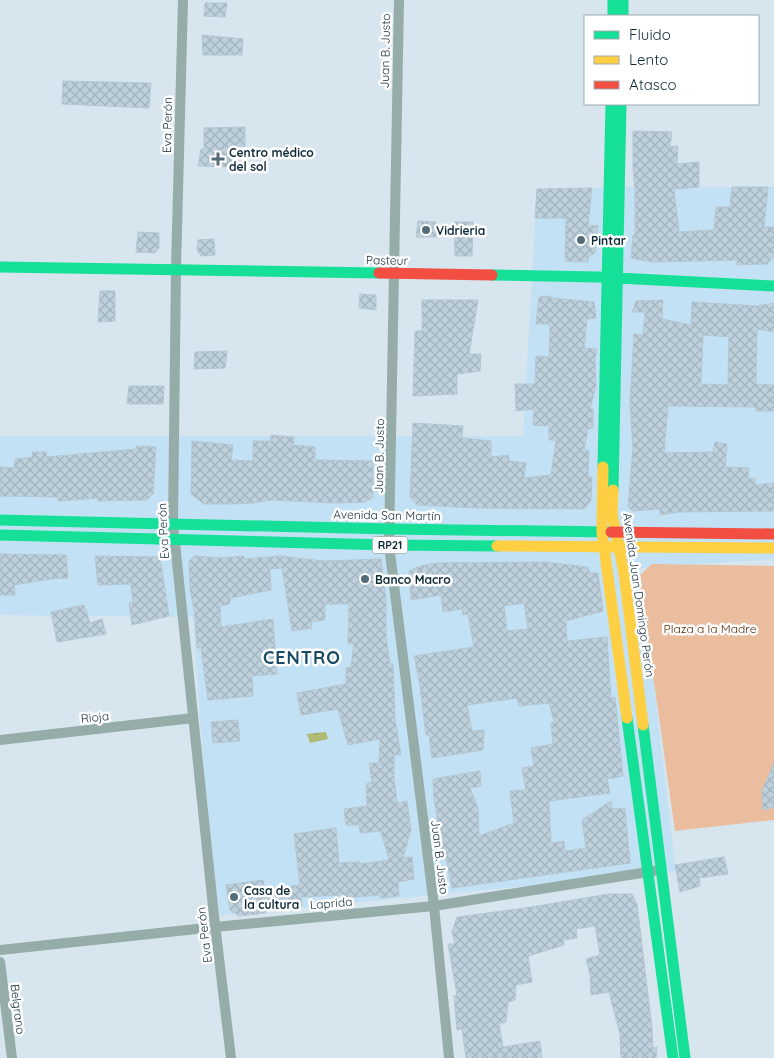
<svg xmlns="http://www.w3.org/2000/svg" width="774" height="1058" viewBox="0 0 774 1058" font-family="Quicksand,sans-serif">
  <defs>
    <pattern id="water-waves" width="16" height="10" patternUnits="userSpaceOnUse" patternTransform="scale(1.25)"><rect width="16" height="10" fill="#aebb71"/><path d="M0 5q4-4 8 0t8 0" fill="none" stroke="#8c985e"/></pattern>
    <pattern id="building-cross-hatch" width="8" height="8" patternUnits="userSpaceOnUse" patternTransform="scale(1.25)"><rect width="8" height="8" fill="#bdd0dc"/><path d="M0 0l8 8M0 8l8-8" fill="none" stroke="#a1b3be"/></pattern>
  </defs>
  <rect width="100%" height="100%" fill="#d7e5ee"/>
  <!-- built -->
  <path fill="#c3e1f4" d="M632,187H774V559L640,568L676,872L214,916L193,617L0,615V436H523L537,189Z"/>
  <!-- green -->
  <path fill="#e9bd9e" d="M652,564L774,566V820L675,831L639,576Z"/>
  <!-- water -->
  <path fill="url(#water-waves)" d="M326,732L328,739L310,743L307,734Z"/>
  <!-- building -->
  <path fill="url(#building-cross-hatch)" stroke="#b4c7d2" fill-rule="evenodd" d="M205,3H227L225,17L204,16Z
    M202,35L243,39L242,55H203Z
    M63,81L151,83L149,108L62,104Z
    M245,127V146H236V167L198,166L201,149H204V128Z
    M633,131L672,132L670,147L678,146L677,164L699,162V187L674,189L679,232L714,230L716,207H730L732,187H768L764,227H774V245L773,257L767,264L737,265V260L653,262L631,258L633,235H635V191L633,166Z
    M592,188L588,225L598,226L595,253L589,256L588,262L565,261L566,218H535L537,189Z
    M418,221L436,222V237H416Z
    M454,222H473L472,256H455Z
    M138,232L159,233V248L155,253L136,252Z
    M214,239L215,255L201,256L197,250L198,240Z
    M100,291H115V321L98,322Z
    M360,294L376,295V310L359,308Z
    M551,296V298L594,302L596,318L587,319L584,348L597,349L595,359L596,386L590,409H593V428L588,429L584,450L589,451L588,477H592L591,501L584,509L478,508L417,505L410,497L413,423L463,426L462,438L491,441V457L509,455V461L526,463L524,478L551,475L556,440H549V426L533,425L534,409L516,411L515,384H535L536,356L549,357L550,324H536L539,297Z
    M422,300H478L469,354H481L480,371L457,374V394L413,396L415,331H422Z
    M663,300L662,319L691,325L692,302L757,306L774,303V332L757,329L756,384L774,385V411H756V407L668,406L664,453L713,452L715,442L727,444L725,467L749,468L748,479L756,478L755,485L774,483V511L679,512L660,515V509L633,511L628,507L633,448L630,405L634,334L643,335L645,312H632L636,301ZM703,335L729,337L728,385L701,384Z
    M227,351L225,368L194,369L195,352Z
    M129,386H164L163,404H127Z
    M271,435L294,437L293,445L315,447V460L373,461V497L365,502L335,503L271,500L253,503L232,504H204L191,494L192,441L233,445L231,460L253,461V441H271Z
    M136,446L156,447L153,494L147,500L98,501V498L58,501V497L0,496V467L14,468L15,459L33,457L32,452H47L46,457L136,449Z
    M0,554L66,555L68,578L50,579L14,585L15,595H0Z
    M95,556L160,557L169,616L132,625L129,603L133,602L131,584L98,585Z
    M194,556L222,558L244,556V559L280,556L323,561L381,559L386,598V637L390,664H393L395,719L401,755H394V777L397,803L407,801L411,829L403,858L412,857L414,879L398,882L399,896L380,898V895L343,898V895L301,897L302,905L287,907L286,901L266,905V913L239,916L230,910L226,885L263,880L264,888L279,887V888L300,885L294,834L336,828L339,863L360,862V864L389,860L381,831L360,833L359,825H346L344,809L367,806L366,784L372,782L369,763H379L380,739L348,745L338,709L301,715L297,693L346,684V668L351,667L354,643L348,644L349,604H325V620L311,622L312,628L292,631L282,568L270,569L271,590L231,598L229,604L220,606L221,627L273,619L277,674L252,676L253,696L208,700L201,648H197L194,608L190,590L189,561Z
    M545,562L588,567L590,573H598L603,611L566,621L567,641L607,637L611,698L615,697L623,776L607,779L610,793L549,801L551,843L564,841L565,851L586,848L582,820L611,801L612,809L625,808L630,863L452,888L445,851H442L434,798L433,779L480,771L481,786L470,788L478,808L479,836L514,823L510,791L526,790L522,768L534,766L531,748L553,744L551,723L554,722L549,703L519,706L517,698L467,705L472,731L484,730L483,750L432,758L429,735H426L420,685L414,656L474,647L468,614L463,615L462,609L443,612L441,595L411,600L409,571L420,566L436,563ZM524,603L528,629L507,631L504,606Z
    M84,605L90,623L102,619L106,634L57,642L51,612Z
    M238,720L240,741L213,743L211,722Z
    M774,763V807L763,810L762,791Z
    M724,857L728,874L699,878L700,886L680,892L675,865Z
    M609,894H632L637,904L652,1028L653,1048L657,1047L656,1058H621L620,1034L609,992L591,995L590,975L586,959L600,955L595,926L576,929L577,938L563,940L564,945L528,956L532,982L516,985L515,1000L508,1002L506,1022L499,1024L503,1047L540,1041L542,1058H466L462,1029L457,1030L454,996L457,995L448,944H455L452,932L457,917L525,908Z"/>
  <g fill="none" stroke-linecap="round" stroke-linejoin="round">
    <!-- street -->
    <path stroke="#96aca8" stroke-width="10" d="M183,0L176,268L173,524L214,916L231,1058
      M399,0L389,545L434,906L449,1058
      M0,740L193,718
      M0,950L215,927L434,906L654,871
      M0,962L12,1058"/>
    <!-- fast -->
    <path stroke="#16e098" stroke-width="11" d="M613,0V16
      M623,0V16
      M0,267L379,273
      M492,275L598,277L774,286
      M603,467L611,104
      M613,490L621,104
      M0,520L390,529L611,532
      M0,535L389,545L497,546
      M627,718L673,1058
      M643,725L685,1058"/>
    <!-- slow -->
    <path stroke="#ffcf43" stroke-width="11" d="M603,467L602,532L627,718
      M613,490L612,514L624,573L643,725
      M497,546L774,548"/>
    <!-- jam -->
    <path stroke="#f24e42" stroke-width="11" d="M379,273L492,275
      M611,532L774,534"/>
  </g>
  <!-- markers -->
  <g fill="#546b78" stroke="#fff" stroke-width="2">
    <path d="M215.5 151.5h5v5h5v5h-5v5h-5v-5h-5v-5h5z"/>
    <circle cx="426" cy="230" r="5"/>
    <circle cx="581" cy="240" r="5"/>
    <circle cx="365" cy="579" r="5"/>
    <circle cx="234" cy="897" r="5"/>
  </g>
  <g text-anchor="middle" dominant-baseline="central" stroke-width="5" stroke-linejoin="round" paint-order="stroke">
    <!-- shield labels -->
    <rect fill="#fff" stroke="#566a74" stroke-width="1" x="372.5" y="536.5" width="35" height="17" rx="4"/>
    <g font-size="11" font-weight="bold" fill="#0e2a39">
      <text x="390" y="545">RP21</text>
    </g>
    <!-- street labels -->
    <g font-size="12" fill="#0e2a39" stroke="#fff">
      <text transform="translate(385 51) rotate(-89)">Juan B. Justo</text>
      <text transform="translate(167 125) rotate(-89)">Eva Perón</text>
      <text transform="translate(387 260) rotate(1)">Pasteur</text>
      <text transform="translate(379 456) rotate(-89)">Juan B. Justo</text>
      <text transform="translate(387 515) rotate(1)">Avenida San Martín</text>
      <text transform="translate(163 531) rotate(-93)">Eva Perón</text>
      <text transform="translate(639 595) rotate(82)">Avenida Juan Domingo Perón</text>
      <text transform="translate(95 717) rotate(-6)">Rioja</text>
      <text transform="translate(440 857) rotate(83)">Juan B. Justo</text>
      <text transform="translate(331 903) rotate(-5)">Laprida</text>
      <text transform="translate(204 935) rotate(-97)">Eva Perón</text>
      <text transform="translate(18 1009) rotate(83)">Belgrano</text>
    </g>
    <!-- poi labels -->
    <g font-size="12" font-weight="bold" fill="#0e2a39" stroke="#fff" text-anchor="start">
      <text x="229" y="152">Centro médico<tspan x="229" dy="14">del sol</tspan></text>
      <text x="436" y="230">Vidrieria</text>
      <text x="591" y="240">Pintar</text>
      <text x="375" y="579">Banco Macro</text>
      <text x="244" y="890">Casa de<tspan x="244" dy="14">la cultura</tspan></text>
    </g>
    <!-- park labels -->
    <g font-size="12" fill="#512702" stroke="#fff">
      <text x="710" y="628">Plaza a la Madre</text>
    </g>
    <!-- district labels -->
    <g font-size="18" font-weight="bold" letter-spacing="1" fill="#184b66" stroke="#fff">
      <text x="302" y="657">CENTRO</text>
    </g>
  </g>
  <!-- legend -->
  <rect x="584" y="15" width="175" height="90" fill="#ffffff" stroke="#9faab0"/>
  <rect x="594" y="31" width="25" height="8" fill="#16e098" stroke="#9faab0"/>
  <text x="629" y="40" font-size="15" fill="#0e2a39">Fluido</text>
  <rect x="594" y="56" width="25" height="8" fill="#ffcf43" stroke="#9faab0"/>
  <text x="629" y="65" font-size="15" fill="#0e2a39">Lento</text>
  <rect x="594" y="81" width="25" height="8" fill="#f24e42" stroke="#9faab0"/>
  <text x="629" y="90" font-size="15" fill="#0e2a39">Atasco</text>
</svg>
